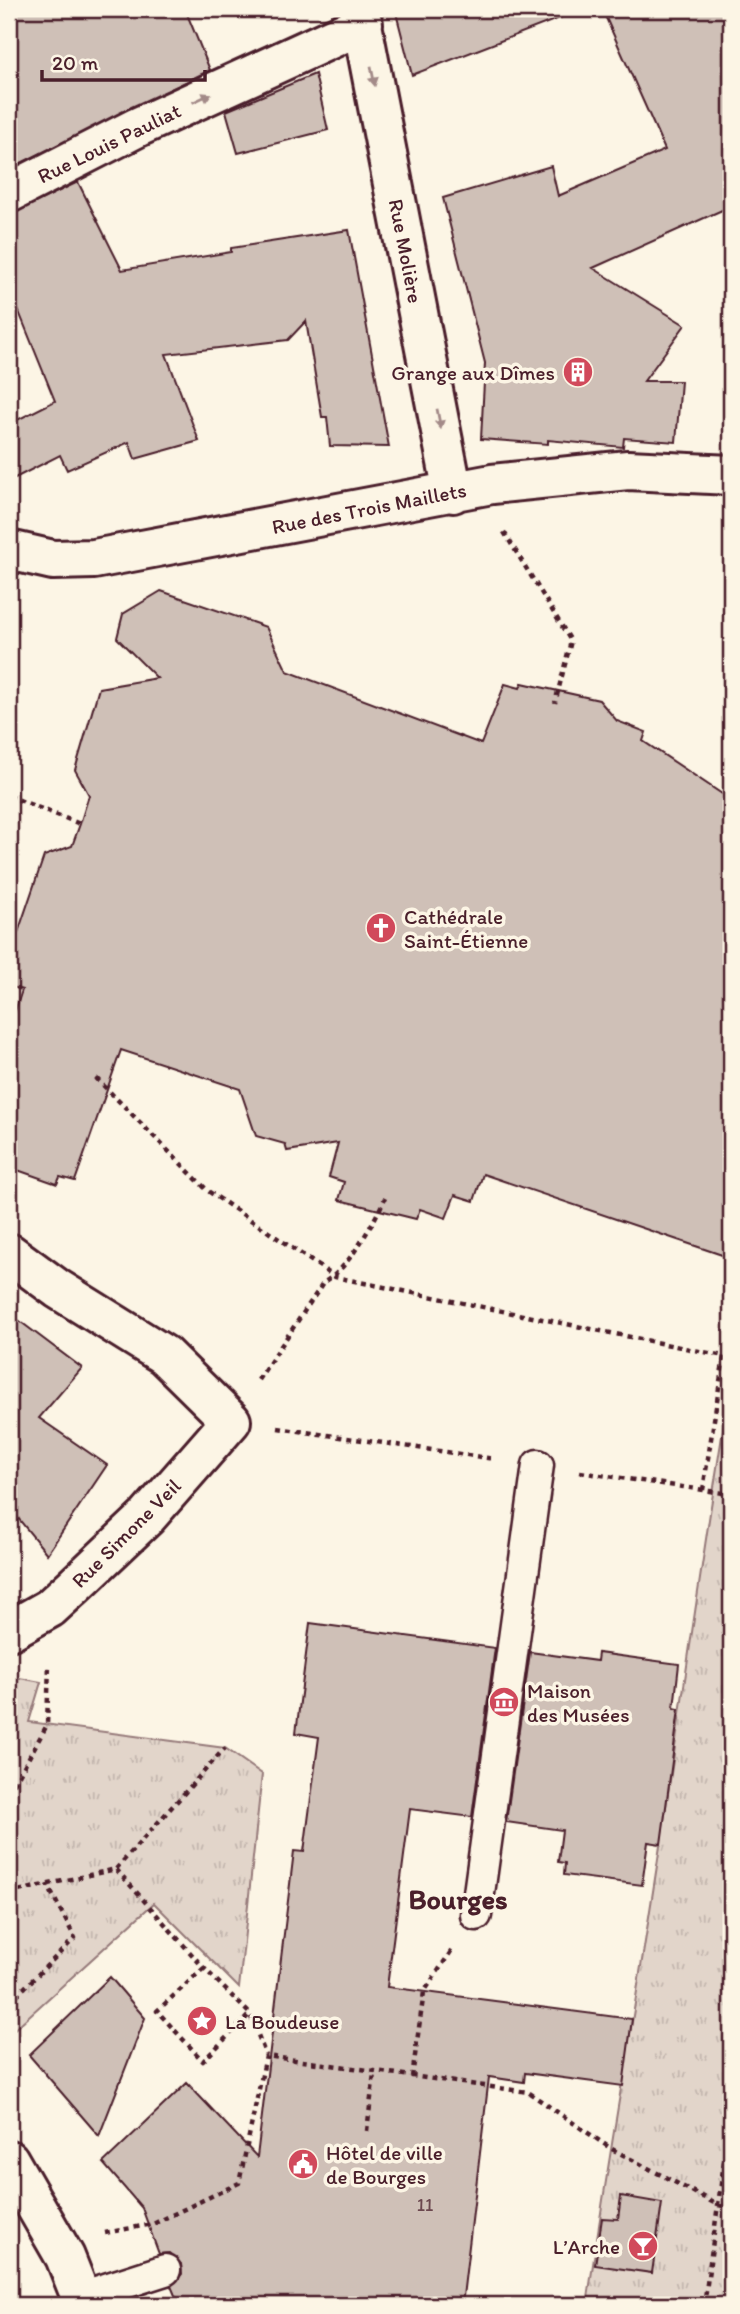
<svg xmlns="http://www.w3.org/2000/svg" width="740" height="2314" viewBox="0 0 740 2314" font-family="Itim,sans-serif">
  <defs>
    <pattern id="park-tufts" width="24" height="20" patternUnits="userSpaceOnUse" patternTransform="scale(1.75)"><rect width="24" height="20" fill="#e2d5ca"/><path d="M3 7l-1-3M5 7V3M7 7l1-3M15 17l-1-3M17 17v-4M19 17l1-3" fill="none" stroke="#c3b6ae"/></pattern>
  </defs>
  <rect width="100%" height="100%" fill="#fcf5e5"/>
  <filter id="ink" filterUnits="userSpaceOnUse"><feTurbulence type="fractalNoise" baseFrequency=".0143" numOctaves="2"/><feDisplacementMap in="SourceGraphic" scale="14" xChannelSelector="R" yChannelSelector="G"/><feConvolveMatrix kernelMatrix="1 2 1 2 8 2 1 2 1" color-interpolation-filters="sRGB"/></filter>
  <g filter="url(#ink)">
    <!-- park -->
    <path fill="url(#park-tufts)" stroke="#967a7a" stroke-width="2" d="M731,1381V2305H587C609,2152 637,1999 660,1846C684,1691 705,1536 731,1381Z
      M9,1676L41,1682L29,1722L225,1748L262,1774L239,1988L154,1903L9,2034Z"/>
    <!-- building -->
    <path fill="#cfc0b7" stroke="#4a1f2b" stroke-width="2" d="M9,9H185L210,70L9,169Z
      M395,9H572L573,13L412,75Z
      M602,9H731V206L593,268L685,325L644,381H681L676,442L624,438L623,447L548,440V444L481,439L485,363L443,198L551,166L558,196L665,150Z
      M315,74L328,130L238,153L226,111Z
      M78,182L122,270L231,252V248L349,230L389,447L330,446L327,417H322L306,321L288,340L166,354L199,441L135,459L129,442L67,470L60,455L9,481V424L55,401L9,287V215Z
      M161,591L266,627L287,671L481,744L505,684L520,688L522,683L599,700L617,721L646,732L643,741L731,800V1258L483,1174L474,1201L455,1195L446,1218L420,1209L416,1219L339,1200L344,1182L329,1177L338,1143L287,1151L285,1144L256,1136L240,1089L121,1050L75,1181L60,1177L57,1184L9,1167V1029L22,990L9,986V959L44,856L72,846L80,824L89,795L75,770L99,688L157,678L117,638L123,614Z
      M9,1313L82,1368L39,1418L107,1465L47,1554L9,1507Z
      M310,1623L495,1648L472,1817L410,1809L387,1987L632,2019L623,2086L525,2073L524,2082L489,2077L462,2305H179L171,2286L182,2274L181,2264L169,2253L159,2254L142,2208L103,2163L187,2083L257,2157L294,1851L304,1852L319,1737L296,1733Z
      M530,1652L597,1661L598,1653L679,1664L674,1708L679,1709L661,1844L648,1842L642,1885L564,1875L565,1863L558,1862L562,1830L506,1822Z
      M110,1977L145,2018L99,2136L29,2055Z
      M621,2196L662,2203L652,2273L595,2265L602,2218L618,2219Z"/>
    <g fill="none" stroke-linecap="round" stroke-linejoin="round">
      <!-- lane casing -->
      <g stroke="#4a1f2b" stroke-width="35">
        <path id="lane" d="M476,1915L538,1465
          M81,2297L165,2270"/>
      </g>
      <!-- street casing -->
      <g stroke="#4a1f2b" stroke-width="44">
        <path id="street" d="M359,9L453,493
          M9,193L138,127L363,24
          M9,550L53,560L94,559L492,484L628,470L731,475
          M9,1253L58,1289L164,1355L231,1421L147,1517L74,1586L50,1608L9,1631
          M9,2160L65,2257L84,2305"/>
      </g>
      <!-- path -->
      <path stroke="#4a1f2b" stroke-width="4.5" stroke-dasharray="5 5" stroke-linecap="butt" d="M504,532L571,641L555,703
        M9,796L80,824
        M96,1078L208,1191L335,1277L724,1356
        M258,1380L324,1282C348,1270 374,1222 385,1198
        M278,1428L495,1459
        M580,1472L731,1494
        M703,1490L724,1356L731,1355
        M9,1793L47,1725L49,1664
        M116,1869L225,1748
        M9,1893L116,1869L204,1968L250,2014L266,2056
        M204,1968L157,2011L203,2061L250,2014
        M9,2003L75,1938L47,1884
        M9,2023L14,2028
        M412,2077L424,1992L452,1950
        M367,2131L374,2073
        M105,2233L153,2224L239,2183L266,2056L528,2092L610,2148L718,2205L731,2208
        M704,2305L731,2112"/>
      <!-- lane -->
      <use href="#lane" stroke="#fcf5e5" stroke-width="30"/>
      <!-- street -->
      <use href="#street" stroke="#fcf5e5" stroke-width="38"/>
    </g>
    <!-- one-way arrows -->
    <defs><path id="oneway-solid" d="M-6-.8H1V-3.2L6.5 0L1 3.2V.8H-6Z" transform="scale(1.75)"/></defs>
    <g fill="#a38a88">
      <use href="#oneway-solid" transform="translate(373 76) rotate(79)"/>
      <use href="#oneway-solid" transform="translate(202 98) rotate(-25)"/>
      <use href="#oneway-solid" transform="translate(439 419) rotate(79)"/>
    </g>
  </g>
  <!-- icons -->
  <defs>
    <g id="building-disc" transform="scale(1.575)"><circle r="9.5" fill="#d1495b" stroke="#fcf5e5"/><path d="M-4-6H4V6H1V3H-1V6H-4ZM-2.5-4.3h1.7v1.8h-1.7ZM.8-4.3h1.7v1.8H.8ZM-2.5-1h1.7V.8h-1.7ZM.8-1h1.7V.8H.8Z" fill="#fff"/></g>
    <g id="church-disc" transform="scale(1.575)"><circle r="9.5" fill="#d1495b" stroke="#fcf5e5"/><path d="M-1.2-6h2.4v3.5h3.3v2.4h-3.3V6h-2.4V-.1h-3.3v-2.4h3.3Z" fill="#fff"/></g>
    <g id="museum-disc" transform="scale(1.575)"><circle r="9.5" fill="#d1495b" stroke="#fcf5e5"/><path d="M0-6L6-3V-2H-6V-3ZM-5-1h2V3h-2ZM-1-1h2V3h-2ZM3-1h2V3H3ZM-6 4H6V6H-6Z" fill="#fff"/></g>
    <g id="sight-disc" transform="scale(1.575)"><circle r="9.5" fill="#d1495b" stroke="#fcf5e5"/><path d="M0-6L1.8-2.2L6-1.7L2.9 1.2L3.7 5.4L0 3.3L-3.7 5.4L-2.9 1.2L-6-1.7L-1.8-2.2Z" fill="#fff"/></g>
    <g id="civic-disc" transform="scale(1.575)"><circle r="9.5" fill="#d1495b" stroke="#fcf5e5"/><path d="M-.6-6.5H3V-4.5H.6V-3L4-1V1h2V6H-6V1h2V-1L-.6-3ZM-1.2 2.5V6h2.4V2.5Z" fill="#fff"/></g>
    <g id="bar-disc" transform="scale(1.575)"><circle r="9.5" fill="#d1495b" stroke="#fcf5e5"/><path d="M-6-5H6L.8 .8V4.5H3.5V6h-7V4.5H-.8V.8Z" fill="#fff"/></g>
  </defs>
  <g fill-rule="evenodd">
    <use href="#building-disc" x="578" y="372"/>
    <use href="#church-disc" x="381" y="928"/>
    <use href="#museum-disc" x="504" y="1702"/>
    <use href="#sight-disc" x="202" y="2021"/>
    <use href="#civic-disc" x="303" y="2164"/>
    <use href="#bar-disc" x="643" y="2246"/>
  </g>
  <g text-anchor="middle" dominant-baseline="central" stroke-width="7" stroke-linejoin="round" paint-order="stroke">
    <!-- number labels -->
    <g font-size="18" fill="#6b474e">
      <text x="425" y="2205">11</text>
    </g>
    <!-- street labels -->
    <g font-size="21" fill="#4a1f2b" stroke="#fcf5e5">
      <text transform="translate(109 143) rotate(-26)">Rue Louis Pauliat</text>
      <text transform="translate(406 251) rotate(79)">Rue Molière</text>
      <text transform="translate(369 508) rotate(-11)">Rue des Trois Maillets</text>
      <text transform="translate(126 1533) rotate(-45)">Rue Simone Veil</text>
    </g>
    <!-- poi labels -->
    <g font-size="21" fill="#4a1f2b" stroke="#fcf5e5" text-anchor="start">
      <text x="555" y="372" text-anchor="end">Grange aux Dîmes</text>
      <text x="404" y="916">Cathédrale<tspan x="404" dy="24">Saint-Étienne</tspan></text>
      <text x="527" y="1690">Maison<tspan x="527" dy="24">des Musées</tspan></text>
      <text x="225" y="2021">La Boudeuse</text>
      <text x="326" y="2152">Hôtel de ville<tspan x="326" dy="24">de Bourges</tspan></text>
      <text x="620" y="2246" text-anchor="end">L’Arche</text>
    </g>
    <!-- district labels -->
    <g font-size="28" font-weight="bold" fill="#4a1f2b" stroke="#fcf5e5">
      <text x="458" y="1899">Bourges</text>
    </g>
  </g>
  <!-- margin -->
  <rect width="740" height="2314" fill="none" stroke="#fcf5e5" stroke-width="35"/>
  <rect x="18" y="18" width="705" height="2279" fill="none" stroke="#4a1f2b" stroke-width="2.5" filter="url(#ink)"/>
  <!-- scale -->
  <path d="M42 70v10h163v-10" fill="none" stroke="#4a1f2b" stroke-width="3.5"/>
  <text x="52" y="70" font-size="21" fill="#4a1f2b" stroke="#fcf5e5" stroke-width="5" paint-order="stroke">20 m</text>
</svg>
